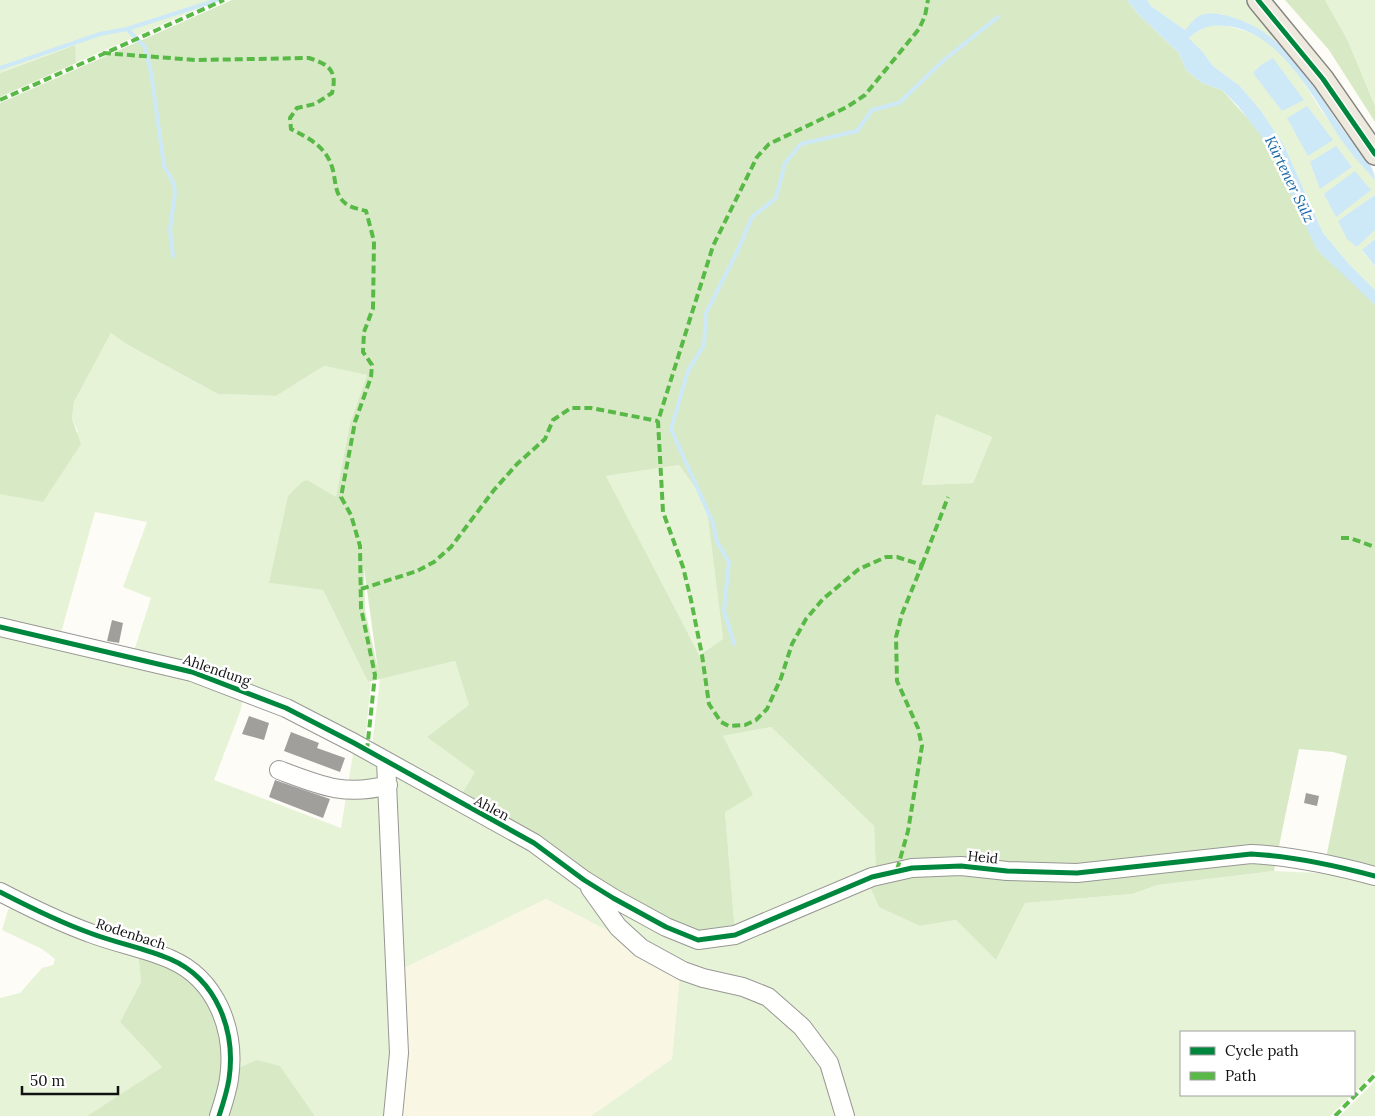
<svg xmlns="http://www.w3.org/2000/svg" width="1375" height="1116" viewBox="0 0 1375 1116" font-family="Lora,serif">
  <rect width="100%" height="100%" fill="#fdfcf7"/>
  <!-- farmland -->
  <path fill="#f9f7e4" d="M546,899L626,940L680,974L672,1059L591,1116H397L400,970Z"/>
  <!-- green -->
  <path fill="#e7f3d7" d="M0,0H217L76,63L74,45L0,73Z
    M1147,0H1245L1280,36L1274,41L1267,34L1222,14L1185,30L1151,6Z
    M1325,0H1375V106L1347,39Z
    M1212,24C1236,27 1256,32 1276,48C1293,62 1305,85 1317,104C1335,130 1354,156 1375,180V195L1339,221L1357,247L1375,230V239L1362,251L1375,266V290L1349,264L1323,233L1285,147L1261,111L1240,86L1213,66L1202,51L1189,38L1196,32Z
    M111,333L126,344L218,394L276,396L324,366L367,375L350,423L336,498L270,583L323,590L368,682L371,683L365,742L134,651L151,598L123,587L147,522L95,512L60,636L0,623V494H6L78,432L72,419L74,402Z
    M936,414L992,437L973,483L922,485Z
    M679,465L706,503L723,639L698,655L606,476Z
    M0,632L131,663L244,696L240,712L214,780L341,828L353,754L358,750L380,767L396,1052L390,1116H315L280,1066L233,1070L220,998L0,887Z
    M455,661L469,705L475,772L459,798L372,746L380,679Z
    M771,727L874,826L876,871L735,932L725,812L723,736Z
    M397,775L530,847L575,879L626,940L546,899L400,970L394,779Z
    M1274,871L1341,874L1375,882V1071L1354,1093V1032H1181V1095H1352L1330,1116H851L806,1023L687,969L620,925L613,903L698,944L869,884L920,926L956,920L996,960L1025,903L1132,894L1158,885Z
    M13,906L138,952L141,982L120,1022L162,1067L87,1116H0V998L20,993L42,968L53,965L55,959L42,949L2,930L8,910Z
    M680,974L766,998L828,1065L843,1116H591L672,1059Z
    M1375,1081V1116H1340Z"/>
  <!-- forest -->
  <path fill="#d8eac5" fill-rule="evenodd" d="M232,0H1127L1140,16L1179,53L1186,70L1202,83L1222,90L1260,132L1353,283L1375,305V871L1326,858L1347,756L1333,752L1299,749L1278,851L1089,868L876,871L874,826L771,727L723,736L753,795L725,812L735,932L715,936L668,924L459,798L475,772L427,737L469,705L455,661L368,682L323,590L269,583L288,496L302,482L307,480L336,497L350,423L367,375L324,366L276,396L218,394L126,344L111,333L74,402L72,419L81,444L43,502L0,494V103ZM936,414L992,437L973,483L922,485ZM679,465L706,503L723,639L699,655L606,476ZM364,568L378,670L365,610Z
    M1285,0H1325L1347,39L1375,106V122L1329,50Z
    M75,45L76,63L0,97V73Z
    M1276,860L1274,871L1158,885L1132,894L1025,903L996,960L956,920L920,926L879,907L869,884L893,875Z
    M138,952L167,962L207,992L227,1051L214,1116H87L162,1067L120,1022L141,982Z
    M257,1060L280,1066L315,1116H223L233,1070Z"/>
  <!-- water -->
  <path fill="#cde8f7" d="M1127,0H1147L1151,6L1185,30C1190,25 1194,18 1201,15C1210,12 1223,14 1231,17C1285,32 1311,83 1341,127C1351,142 1375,162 1375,180C1365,169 1354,157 1345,145C1316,104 1283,32 1227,26C1211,24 1201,27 1189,38L1202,51L1213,66L1240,86L1261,111L1285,147L1323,233L1349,264L1375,290V305L1317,250L1268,145L1238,106L1222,90L1202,83L1186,70L1179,53L1140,16Z
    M1273,58L1304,100L1282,111L1253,73L1261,65Z
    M1307,106L1333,140L1308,156L1287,118Z
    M1336,146L1352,167L1320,189L1310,162Z
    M1355,171L1371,190L1336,217L1324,194Z
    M1375,195V230L1357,247L1347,239L1338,221Z
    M1375,239V266L1362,250Z"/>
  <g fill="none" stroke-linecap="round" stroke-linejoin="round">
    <!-- stream -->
    <path stroke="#cde8f7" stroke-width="4" d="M127,29L145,47L151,72L164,166L174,184L175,193L170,230L173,256
      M0,68L100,34L127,29L217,0
      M734,644L724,611L729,562L717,542L713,523L671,429L688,371L704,345L706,313L737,252L752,217L776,198L785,163L801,144L857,131L872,110L899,103L944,60L998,17"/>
  </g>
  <!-- building -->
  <path fill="#a19f9c" d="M112,620L123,623L119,643L107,641Z
    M249,716L269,723L264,740L242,734Z
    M291,732L319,743L317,748L345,758L340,772L284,751Z
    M275,780L330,799L323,818L269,797Z
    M1306,793L1319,796L1317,806L1304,803Z"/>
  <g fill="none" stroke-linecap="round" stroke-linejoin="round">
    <!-- minor casing -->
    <g stroke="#979795" stroke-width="20">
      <path id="minor" d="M0,627L192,672L286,708L354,743L534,843L584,880L613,898L666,927L698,940L735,935L872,877L912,868L961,866L1007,871L1077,873L1251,854C1294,856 1334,865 1375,876
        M386,761L399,1053L393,1116
        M279,770C319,785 345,797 388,785
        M590,888L618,927L641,948L683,971L703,978L743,987L768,997L802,1027L829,1063L845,1116
        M0,892C29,907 59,922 90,933C116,943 144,948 170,959C217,979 236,1031 229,1079C227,1092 223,1104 219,1116"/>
    </g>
    <!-- major casing -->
    <g stroke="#858482" stroke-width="24">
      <path id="major" d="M1258,0L1323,79L1375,154"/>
    </g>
    <!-- minor -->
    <use href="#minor" stroke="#fffffe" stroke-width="18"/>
    <!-- major -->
    <use href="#major" stroke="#ede9dc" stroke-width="21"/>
    <!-- quiet -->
    <path stroke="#58b947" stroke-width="4" stroke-dasharray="8 4" stroke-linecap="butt" d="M103,53L196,60L309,58C328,64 338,70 332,93L315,104L297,108L290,118L291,129C309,138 326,147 332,167C336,179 334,194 345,203C350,208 360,209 366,211L374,241L373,308L364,332L363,352L372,365L371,377L355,422L341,497L351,515L360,546L361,608L375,675L367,750
      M0,100L224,0
      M1341,538H1350L1375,547
      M922,565L948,497
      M361,589L417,571L434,562L451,547L494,490L517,464L545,439L553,420L571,408H591L658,421
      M897,870L908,831L922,746L918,728L897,681L896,637L902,614L922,565L897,557H886L859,569L823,599L806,619L792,644L781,678L767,709L756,720L745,725L729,726L721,722L709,704L702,655L691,600L683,567L663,512L658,421L713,246L757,157L769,144L847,107L865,95L919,29L925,16L928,0
      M1335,1116L1375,1075"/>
    <!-- cycleway casing -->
    <g stroke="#fff" stroke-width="8">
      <path id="cycleway" d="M1258,0L1323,79L1375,154
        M0,627L192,672L286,708L354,743L534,843L584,880L613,898L666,927L698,940L735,935L872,877L912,868L961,866L1007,871L1077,873L1251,854C1294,856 1334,865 1375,876
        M0,892C29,907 59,922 90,933C116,943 144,948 170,959C217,979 236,1031 229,1079C227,1092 223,1104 219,1116"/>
    </g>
    <!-- cycleway -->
    <use href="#cycleway" stroke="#00873e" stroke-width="5"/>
  </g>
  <g text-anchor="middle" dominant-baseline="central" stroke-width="5" stroke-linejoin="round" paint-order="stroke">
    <!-- street labels -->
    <g font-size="14" fill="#111" stroke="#fff">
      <text transform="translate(217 670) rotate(19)">Ahlendung</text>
      <text transform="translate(492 808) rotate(28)">Ahlen</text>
      <text transform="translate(983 857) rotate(6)">Heid</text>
      <text transform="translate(131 934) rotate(18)">Rodenbach</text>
    </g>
    <!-- water labels -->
    <g font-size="15" font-style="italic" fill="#1768a6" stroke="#fff">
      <text transform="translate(1290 179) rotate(64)">Kürtener Sülz</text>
    </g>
  </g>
  <!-- legend -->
  <rect x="1180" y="1031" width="175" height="65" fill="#ffffff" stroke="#a0a0a0"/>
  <rect x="1190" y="1047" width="25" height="8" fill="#00873e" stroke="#a0a0a0"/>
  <text x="1225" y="1056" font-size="15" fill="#111111">Cycle path</text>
  <rect x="1190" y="1072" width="25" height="8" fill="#58b947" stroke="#a0a0a0"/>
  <text x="1225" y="1081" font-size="15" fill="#111111">Path</text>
  <!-- scale -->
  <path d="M22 1086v8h96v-8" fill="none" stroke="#111111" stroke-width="2.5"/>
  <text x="30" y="1086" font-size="15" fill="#111111" stroke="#ffffff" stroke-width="4" paint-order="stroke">50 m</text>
</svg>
